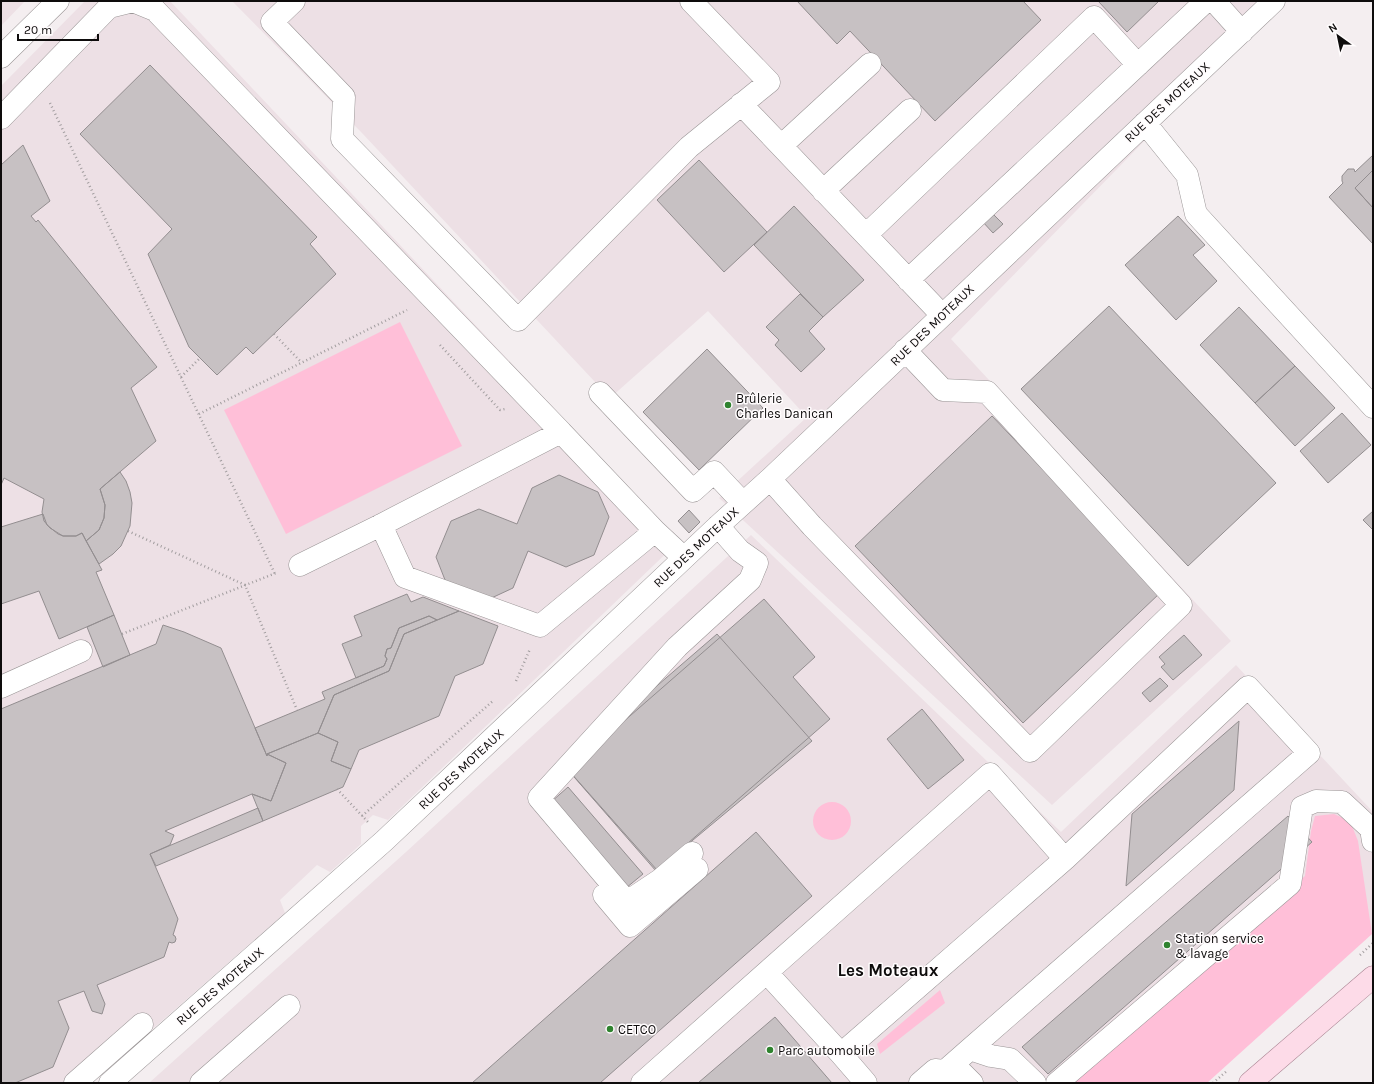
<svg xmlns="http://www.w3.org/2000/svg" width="1374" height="1084" viewBox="0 0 1374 1084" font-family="Karla,sans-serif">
  <rect width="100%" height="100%" fill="#f4eef0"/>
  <!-- built -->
  <path fill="#ede0e5" d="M1,1H25L1,26Z
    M85,1H170L679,541L388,820L373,815L361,826V844L330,872L317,865L280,900L285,913L91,1083H1V86Z
    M232,1H1281L951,339L1231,641L1052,805L719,498L807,417L708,311L610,398L362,133Z
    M751,535L1061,832L1236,665L1373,812V930L1206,1083H149L406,852Z"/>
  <!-- green -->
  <path fill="#ffbfd8" d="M400,322L462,446L286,534L224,410Z
    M813 821a19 19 0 1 1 38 0a19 19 0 1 1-38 0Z
    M1334,814L1350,821L1358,841L1372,934L1207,1083H1073L1305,876L1311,831L1315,816Z
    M940,990L945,1003L880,1054L877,1044Z"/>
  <!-- building -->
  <path fill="#c7c1c3" stroke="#938e90" d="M797,1H1023L1041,20L935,121L850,31L837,44Z
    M1098,1H1159L1127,32Z
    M150,65L317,237L310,244L336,274L253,354L246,347L217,375L189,347L148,254L172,229L80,134Z
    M23,145L50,201L31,216L36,222L38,220L157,367L131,388L156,441L100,489L105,505L104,518L99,530L86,541L82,533L76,536H63L50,528L44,521L42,512L44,499L4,478L1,485V165Z
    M1373,155V170L1355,188L1373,208V244L1329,197L1343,183L1342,181V176L1348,169H1354L1355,172Z
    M699,160L767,232L724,272L657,200Z
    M1373,170V208L1355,188Z
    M794,206L864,280L823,317L754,245Z
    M991,212L1003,224L993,233L982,221Z
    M1178,216L1205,245L1193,255L1217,281L1176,320L1125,265Z
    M800,294L823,317L809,331L825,349L801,372L775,345L779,340L766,327Z
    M1109,306L1276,483L1188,566L1021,389Z
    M1239,307L1295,366L1255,403L1200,345Z
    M707,349L763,408L699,470L643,412Z
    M1295,366L1335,408L1295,446L1255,403Z
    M1342,413L1371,445L1328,483L1300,451Z
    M992,416L1160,593L1023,723L855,546Z
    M120,472L126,481L130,492L132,503L130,526L121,546L113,554L99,564L86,541L99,530L104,518L105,505L100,489Z
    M559,475L598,492L609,517L594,555L566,567L528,551L513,588L485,601L447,585L436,557L451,521L479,509L517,524L532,488Z
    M689,510L700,522L689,533L678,521Z
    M1373,511V530L1363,520Z
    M43,514L47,525L58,534L63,536H76L82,533L102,570L96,572L114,615L59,639L39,591L1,604V527Z
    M407,594L411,602L423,597L459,611L437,620L429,616L399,628L391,648L387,649L385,656L387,659L384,666L356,678L342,644L362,636L354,616Z
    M764,599L815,657L793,677L830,719L656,871L568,770Z
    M459,611L498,626L483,664L455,676L439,716L359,750L351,769L331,761L338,742L318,733L334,695L389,671L404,634Z
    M114,615L130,655L103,667L87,627Z
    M429,616L437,620L404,634L389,671L334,695L318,733L267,754V756L255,728L325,699L322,692L384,666L387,659L385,656L387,649L391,648L399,628Z
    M163,625L184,632L221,648L267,756V754L286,763L271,801L252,794L165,831L174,835L170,845L150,854L178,919L173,935L175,936L176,939L175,942L172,943L169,942L164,957L97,985L105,1004L102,1014L92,1011L84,991L58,1001L69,1028L53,1067L15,1083H1V709L156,644Z
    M717,634L812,741L657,870L570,772L637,703Z
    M1184,635L1202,655L1173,680L1161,667L1165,664L1159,657Z
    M1160,678L1168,686L1150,702L1142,693Z
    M922,709L964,760L928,789L887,739Z
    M1239,721L1234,790L1126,886L1132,814Z
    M318,733L338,742L331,761L351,769L343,787L263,821L252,794L271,801L286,763L267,754Z
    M568,787L643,874L626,888L551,802Z
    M258,808L263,821L156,866L150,854Z
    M1288,816L1312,842L1048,1074L1022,1047Z
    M756,832L812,896L600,1083H472Z
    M775,1017L832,1083H698Z"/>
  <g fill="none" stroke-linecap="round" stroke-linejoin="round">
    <!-- minor casing -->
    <g stroke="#9a9596" stroke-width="23">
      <path id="minor" d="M294,1L272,22L344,97L342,139L518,320L689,147L769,82L691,1
        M1214,1L1242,32
        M1,57L58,1
        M741,104L942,315
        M1,118L109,7L133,1L155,10L561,432
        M1145,123L1187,175L1196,214L1373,407
        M781,146L870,64
        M823,191L910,110
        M866,235L1094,17L1138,65
        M908,280L1206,1
        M600,393L693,491L714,472L743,503
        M770,479L812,526L1030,751L1181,605L987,392L943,390L905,350
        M381,525L405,577L540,626L655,531
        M300,565L381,525L561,432L655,531L684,558
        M1,687L81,651
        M692,853L660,880L627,902L539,798L677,647L750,580L757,563L740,551L718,526
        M604,895L630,926L697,869
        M767,973L841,1054
        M970,1049L1309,753L1248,687L1065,859
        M945,1071L970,1049L991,1056L1010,1059L1035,1083
        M75,1083L142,1024
        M110,1083L384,841L718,526L770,479L1274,1
        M201,1083L289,1006
        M642,1083L990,774L1065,859L841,1054L866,1083
        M920,1083L935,1070L962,1073L972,1083
        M1057,1083L1290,884L1302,807L1316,801L1342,802L1371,829L1373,841"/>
    </g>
    <!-- major casing -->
    <g stroke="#a88391" stroke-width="23">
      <path id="major" d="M1250,1083L1373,977"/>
    </g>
    <!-- path -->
    <path stroke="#a29d9f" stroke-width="2.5" stroke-dasharray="1 3" stroke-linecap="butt" d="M50,103L275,574
      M274,334L301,362
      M440,345L500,410L505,409
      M181,377L200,358
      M199,414L407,310
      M128,531L245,585L297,710
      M122,634L276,573
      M516,681L530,649
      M337,789L368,822
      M362,816L494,700
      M1360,955L1373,943
      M1213,1083L1228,1070"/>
    <!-- minor -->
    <use href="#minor" stroke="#fff" stroke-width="22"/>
    <!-- major -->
    <use href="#major" stroke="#fddbe8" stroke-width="22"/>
  </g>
  <!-- markers -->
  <g fill="#2f832f" stroke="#fffcfd" stroke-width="1.5">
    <circle cx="728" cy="405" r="4"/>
    <circle cx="1167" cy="945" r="4"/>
    <circle cx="610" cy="1029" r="4"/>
    <circle cx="770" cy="1050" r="4"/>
  </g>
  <g text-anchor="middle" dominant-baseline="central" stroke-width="3" stroke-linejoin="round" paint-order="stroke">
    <!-- street labels -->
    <g font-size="13" fill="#0e0c0c" stroke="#fffcfd">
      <text transform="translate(1167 102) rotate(-43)">RUE DES MOTEAUX</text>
      <text transform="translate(932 325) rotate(-44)">RUE DES MOTEAUX</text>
      <text transform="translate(696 547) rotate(-43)">RUE DES MOTEAUX</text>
      <text transform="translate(461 769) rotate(-43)">RUE DES MOTEAUX</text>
      <text transform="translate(220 986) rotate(-41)">RUE DES MOTEAUX</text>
    </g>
    <!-- poi labels -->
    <g font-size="13" fill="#0e0c0c" stroke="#fffcfd" text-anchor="start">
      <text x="736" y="398">Brûlerie<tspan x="736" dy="15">Charles Danican</tspan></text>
      <text x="1175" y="938">Station service<tspan x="1175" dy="15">&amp; lavage</tspan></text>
      <text x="618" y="1029">CETCO</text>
      <text x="778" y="1050">Parc automobile</text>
    </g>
    <!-- district labels -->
    <g font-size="17" font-weight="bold" fill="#0e0c0c" stroke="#fffcfd">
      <text x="888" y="970">Les Moteaux</text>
    </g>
  </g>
  <!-- border -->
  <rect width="1374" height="1084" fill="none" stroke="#0e0c0c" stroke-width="4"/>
  <!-- north arrow -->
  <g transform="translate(1338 36) rotate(327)" stroke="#fffcfd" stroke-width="3" paint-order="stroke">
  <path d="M0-3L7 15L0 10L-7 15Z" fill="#0e0c0c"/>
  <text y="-6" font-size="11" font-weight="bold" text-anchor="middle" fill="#0e0c0c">N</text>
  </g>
  <!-- scale -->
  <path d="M18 34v6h80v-6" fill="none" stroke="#0e0c0c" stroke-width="2"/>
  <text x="24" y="34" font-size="12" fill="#0e0c0c" stroke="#fffcfd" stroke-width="3" paint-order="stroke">20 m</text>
</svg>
